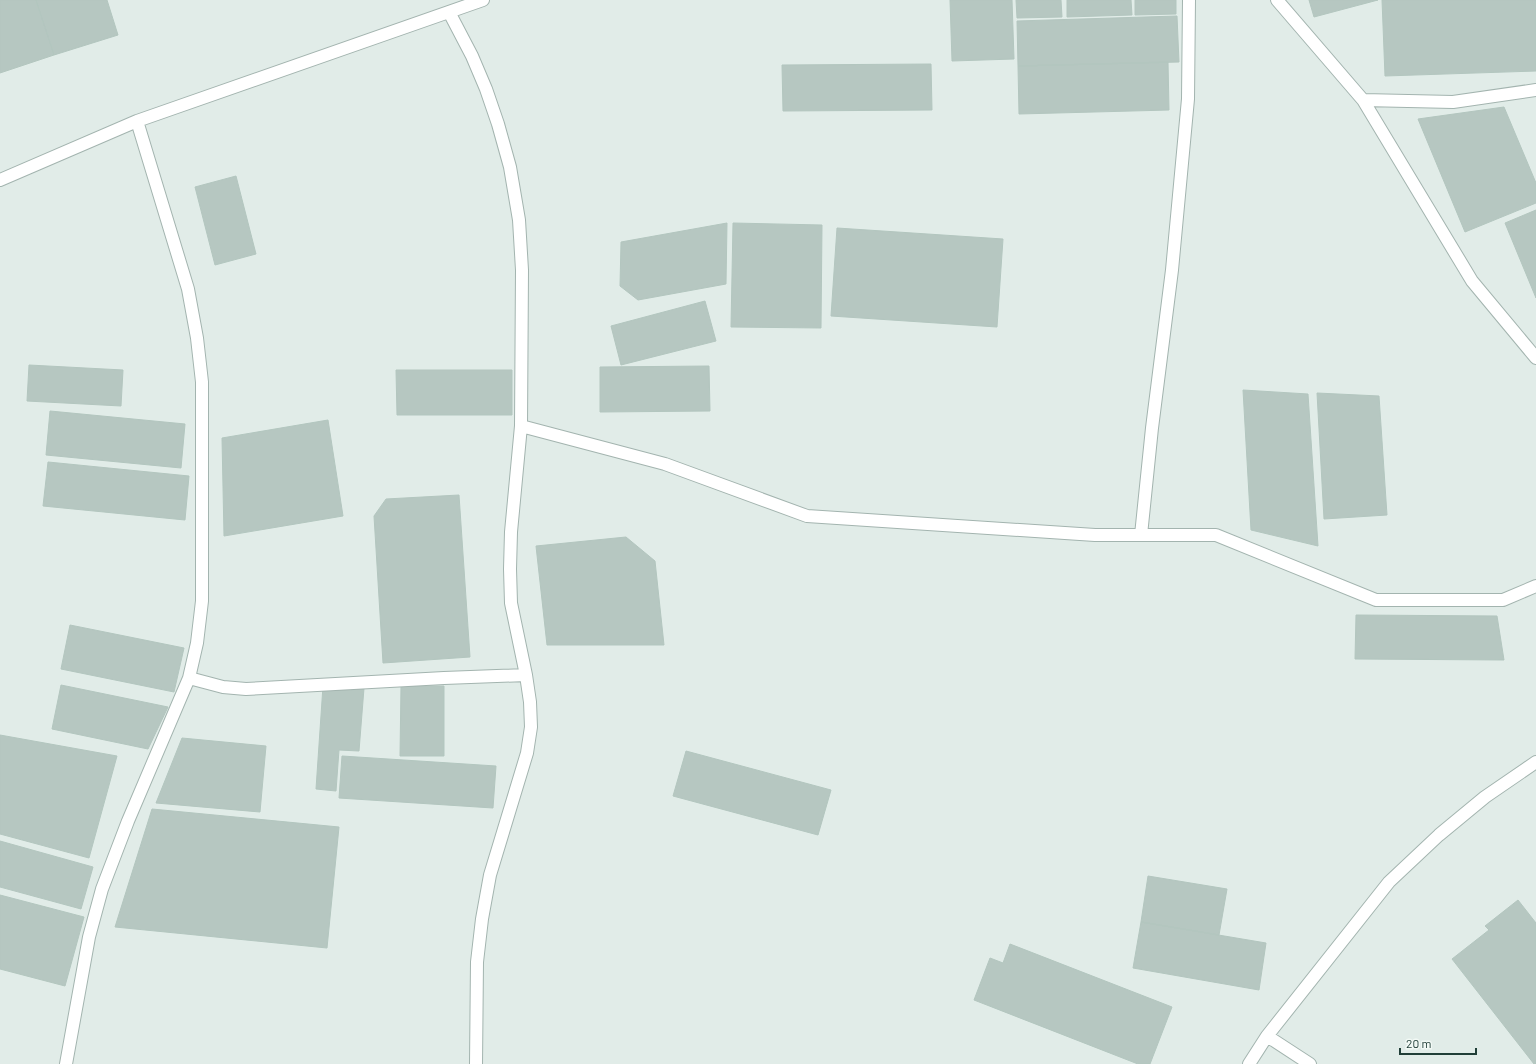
<svg xmlns="http://www.w3.org/2000/svg" width="1536" height="1064" viewBox="0 0 1536 1064" font-family="Barlow,sans-serif">
  <rect width="100%" height="100%" fill="#e1ece8"/>
  <!-- building -->
  <path fill="#b6c7c1" stroke="#b3c6bf" d="M0,0H36L54,55L0,73Z
    M36,0H107L118,35L54,55Z
    M950,0H1012L1014,59L952,61Z
    M1016,0H1061L1062,17L1017,18Z
    M1067,0H1131L1132,15L1067,17Z
    M1135,0H1176V14L1135,15Z
    M1309,0H1378L1314,17Z
    M1382,0H1536V71L1385,76Z
    M1177,16L1179,62L1018,66L1017,21Z
    M1168,62L1169,110L1019,114L1018,66Z
    M931,64L932,110L783,111L782,65Z
    M1504,107L1536,183V203L1465,232L1418,119Z
    M236,176L256,254L215,265L195,187Z
    M1536,210V298L1505,223Z
    M727,223L726,284L638,300L620,286L621,242Z
    M733,223L822,225L821,328L731,327Z
    M837,228L1003,239L997,327L831,316Z
    M705,301L716,341L621,365L611,326Z
    M29,365L123,370L121,406L27,401Z
    M709,366L710,411L600,412V367Z
    M396,370H512V415H397Z
    M1243,390L1308,394L1318,546L1251,530Z
    M1317,393L1379,396L1387,515L1324,519Z
    M50,411L185,424L181,468L46,455Z
    M328,420L343,516L224,536L222,438Z
    M48,462L189,476L185,520L43,506Z
    M459,495L470,657L383,663L374,516L386,499Z
    M626,537L655,561L664,645H547L536,546Z
    M1356,615L1497,616L1504,660L1355,659Z
    M70,625L184,648L174,692L61,669Z
    M61,685L168,707L148,749L52,729Z
    M323,686L364,688L359,751L339,750L336,791L316,789Z
    M401,686H444V756H400Z
    M0,735L117,756L89,858L0,834Z
    M182,738L266,746L260,812L156,803Z
    M686,751L831,790L818,835L673,796Z
    M342,756L496,766L493,808L339,798Z
    M152,809L339,827L327,948L115,927Z
    M0,841L93,867L81,909L0,887Z
    M1148,876L1227,889L1219,935L1141,922Z
    M0,895L84,917L65,986L0,969Z
    M1518,900L1536,923V1064H1534L1452,959L1489,930L1485,926Z
    M1141,922L1266,943L1259,990L1133,968Z
    M1010,944L1172,1007L1150,1064H1138L974,1000L990,958L1003,963Z"/>
  <g fill="none" stroke-linecap="round" stroke-linejoin="round">
    <!-- minor casing -->
    <g stroke="#a3b4af" stroke-width="14">
      <path id="minor" d="M1277,0L1363,100L1472,281L1536,358
        M449,12L472,56L486,89L498,124L510,167L519,220L522,270L521,426L511,532L510,569L511,603L526,675L530,702L531,727L527,753L490,875L482,919L477,962L476,1064
        M1363,100L1453,102L1536,90
        M0,180L137,121L483,0
        M521,426L665,464L807,516L1095,535H1216L1376,600H1503L1536,586
        M1141,535L1152,428L1172,270L1188,99L1189,0
        M189,678L223,687L246,689L444,678L526,675
        M1267,1036L1310,1064
        M66,1064L89,937L102,889L128,821L189,678L197,643L202,601V382L197,338L188,289L137,121
        M1249,1064L1267,1036L1389,882L1439,835L1485,797L1536,762"/>
    </g>
    <!-- minor -->
    <use href="#minor" stroke="#fff" stroke-width="12"/>
  </g>
  <!-- scale -->
  <path d="M1400 1048v6h76v-6" fill="none" stroke="#203e37" stroke-width="2"/>
  <text x="1406" y="1048" font-size="12" fill="#203e37" stroke="#f2f9f5" stroke-width="3" paint-order="stroke">20 m</text>
</svg>
